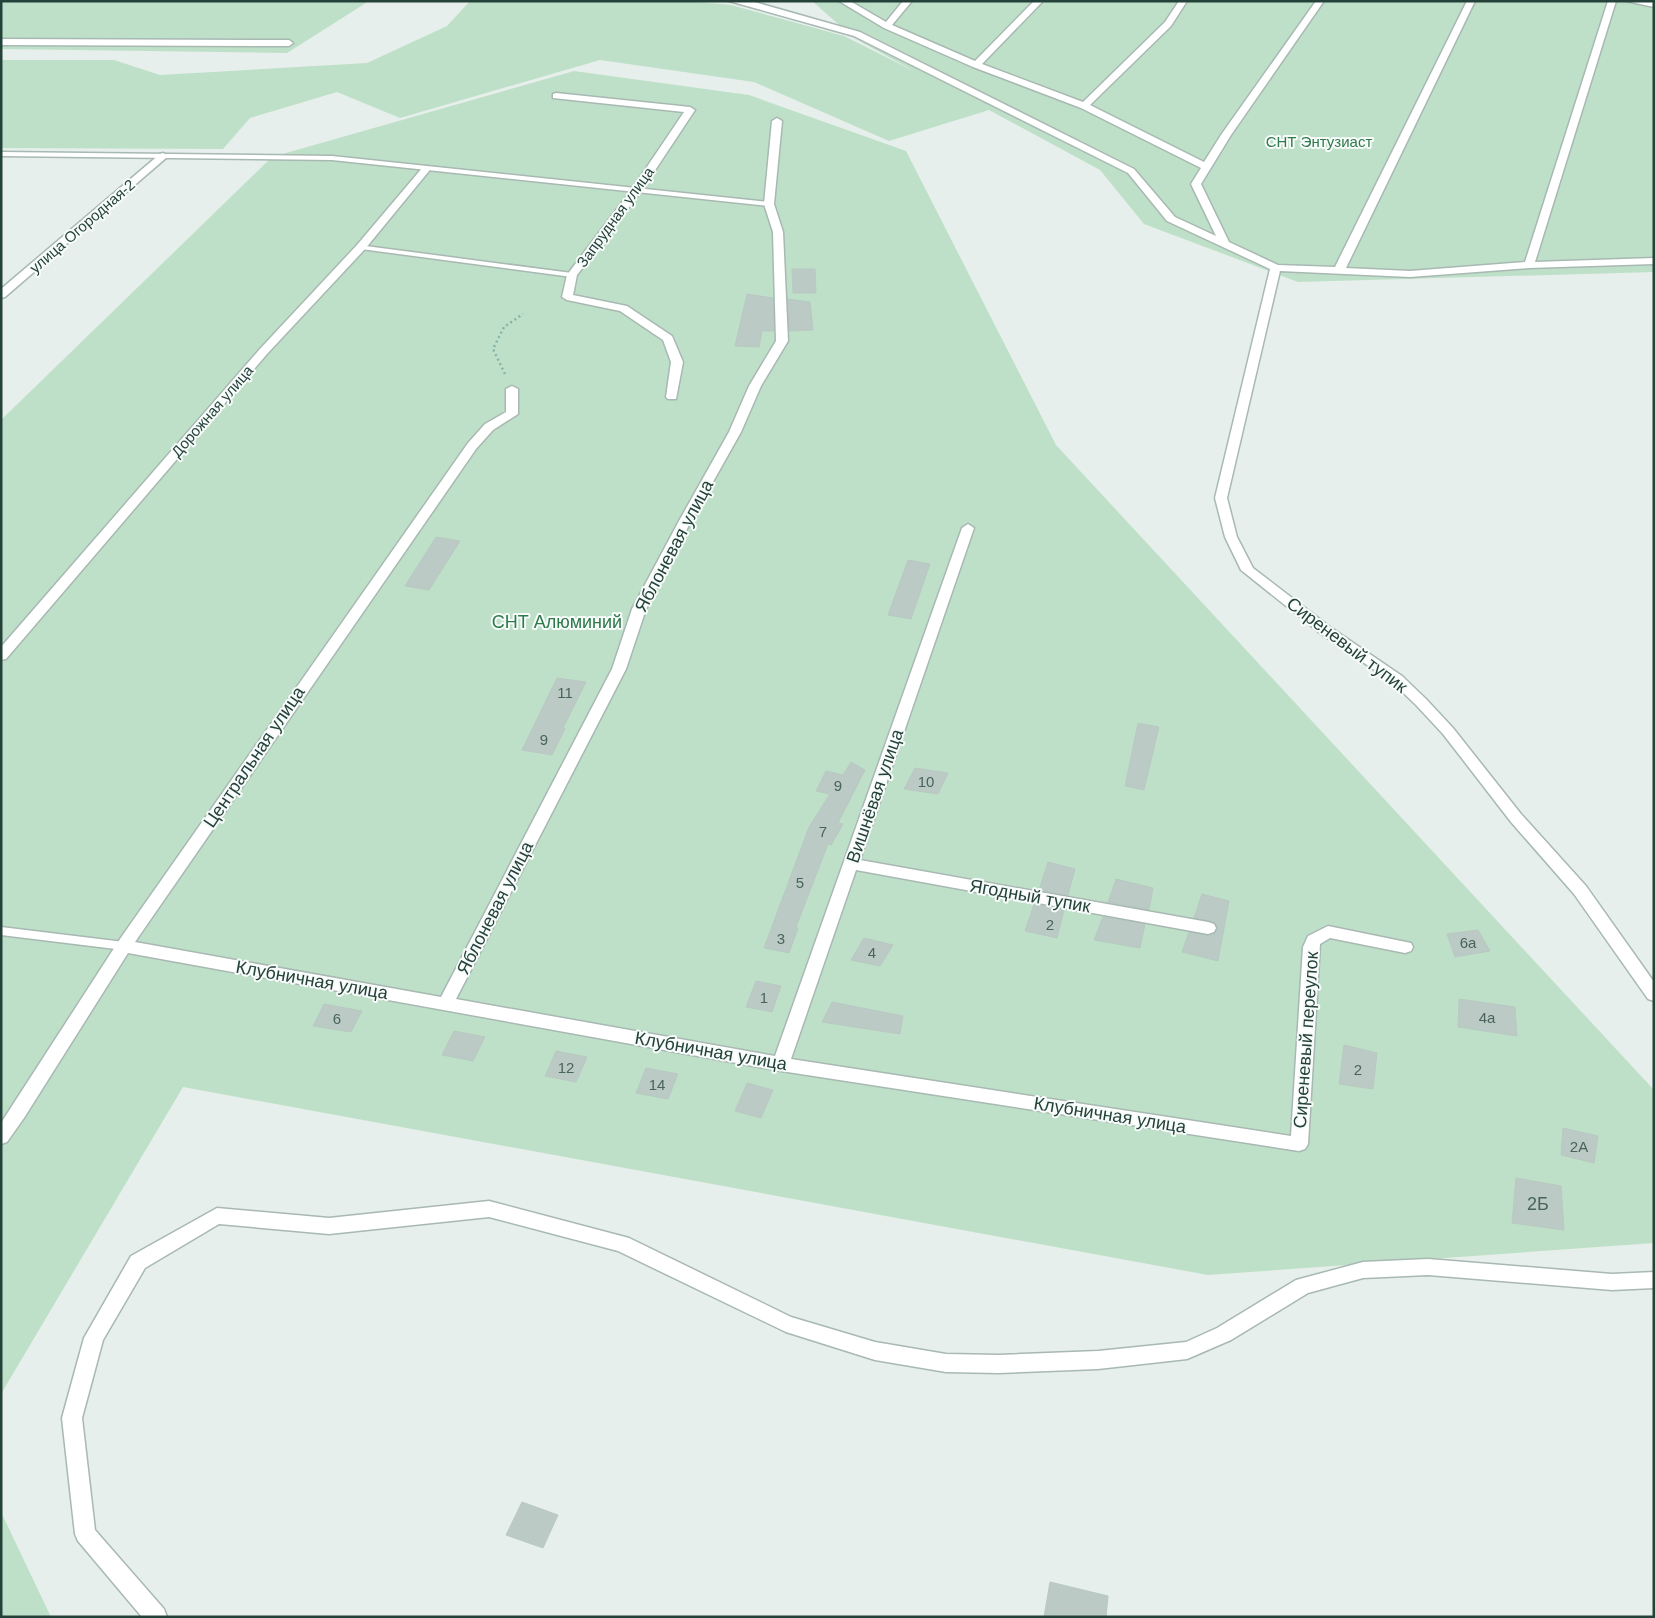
<svg xmlns="http://www.w3.org/2000/svg" width="1655" height="1618" viewBox="0 0 1655 1618" font-family="Helvetica,sans-serif">
  <rect width="100%" height="100%" fill="#e6efeb"/>
  <!-- green -->
  <path fill="#bfe0c8" d="M1,1H369L287,53L1,49Z
    M470,1H688L731,5L844,36L916,72L854,38L812,1H1654V272L1298,282L1144,224L1100,170L989,110L889,141L754,82L600,60L400,118L337,92L250,118L223,149L1,148V60H114L160,75L367,63L447,26Z
    M574,71L749,95L906,151L1056,445L1654,1090V1243L1208,1275L183,1087L1,1394V420L272,157Z
    M1,1512L51,1617H1Z"/>
  <!-- building -->
  <path fill="#bbcac4" stroke="#b8c9c2" d="M792,269H815L816,293H793Z
    M747,294L773,298L774,331H762L759,347L735,346Z
    M788,299L810,302L813,330L789,331Z
    M436,537L460,541L429,590L405,586Z
    M908,560L930,564L911,619L888,615Z
    M557,678L586,682L563,728L565,729L552,755L522,750Z
    M1138,723L1159,727L1144,790L1125,786Z
    M851,762L865,770L838,823L843,824L831,845L828,844L796,927L798,928L789,953L764,948L809,827L830,794L816,791L826,771L843,775Z
    M915,768L948,773L938,794L904,789Z
    M1048,862L1075,869L1068,895L1039,890Z
    M1116,879L1153,888L1149,910L1108,902Z
    M1202,894L1229,901L1218,961L1182,952L1189,932L1209,936L1215,934L1218,929L1215,922L1194,918Z
    M1034,904L1064,910L1057,938L1025,931Z
    M1103,917L1145,924L1140,948L1094,940Z
    M1478,930L1490,951L1455,957L1447,934Z
    M864,938L893,945L880,966L851,960Z
    M756,981L781,986L772,1012L746,1007Z
    M1459,999L1515,1007L1517,1036L1458,1027Z
    M832,1002L903,1016L900,1034L822,1022Z
    M324,1004L362,1011L351,1032L313,1026Z
    M454,1031L485,1037L473,1061L442,1055Z
    M1344,1045L1377,1053L1373,1089L1339,1084Z
    M556,1051L587,1057L576,1082L545,1076Z
    M646,1068L678,1074L668,1099L636,1093Z
    M747,1083L773,1090L761,1118L735,1111Z
    M1563,1128L1598,1136L1594,1163L1561,1155Z
    M1516,1178L1561,1186L1564,1230L1512,1223Z
    M522,1502L558,1515L543,1548L506,1535Z
    M1050,1582L1108,1596L1106,1617H1044Z"/>
  <g fill="none" stroke-linecap="round" stroke-linejoin="round">
    <!-- lane casing -->
    <g stroke="#a8b8b2" stroke-width="3">
      <path id="lane" d="M1,152L332,156L769,202L773,204L769,206L332,160L1,156Z
        M358,245L572,273L576,275L572,277L361,249L357,247Z
        M1,927L124,942L128,943L130,946L128,949L124,950L1,935Z"/>
    </g>
    <!-- street casing -->
    <g stroke="#a8b8b2" stroke-width="3">
      <path id="street" d="M729,1H751L860,32L1134,169L1175,217L1216,236L1191,184L1201,168L1081,108L973,67L884,28L839,1H850L886,22L903,1H912L892,25L975,61L1034,1H1043L982,64L1083,102L1165,22L1179,1H1187L1171,26L1090,105L1204,162L1221,135L1316,1H1324L1231,135L1201,184L1229,242L1278,265L1335,267L1467,1H1475L1346,268L1410,271L1525,262L1608,1H1616L1535,262L1654,258V264L1529,268L1410,277L1280,271L1227,498L1237,537L1253,568L1330,627L1402,676L1426,699L1453,728L1521,814L1586,886L1654,982V1001L1648,999L1574,894L1511,822L1443,734L1416,705L1392,682L1320,633L1241,570L1225,537L1215,498L1270,269L1167,221L1128,173L854,36Z
        M1626,1L1654,2V7Z
        M1,39L289,40L293,43L289,46L1,45Z
        M556,93L690,107L695,110L640,193L577,275L573,295L627,306L672,336L683,362L676,399H668L666,397L671,362L663,340L620,311L567,300L562,297L567,275L632,189L684,112L553,98V94Z
        M777,118L782,121L774,204L783,232L788,341L761,386L741,432L691,521L646,609L626,669L456,999L775,1056L962,528L968,524L974,528L860,860L1208,922L1214,924L1216,928L1214,932L1208,934L856,870L791,1059L1291,1136L1303,947L1308,936L1328,926L1411,943L1413,947L1411,951L1405,953L1330,938L1320,944L1308,1144L1305,1149L1299,1151L781,1071L128,953L24,1118L7,1142L1,1144V1123L120,939L468,443L485,424L506,412V389L512,386L518,389V414L493,430L476,449L135,942L441,997L612,669L632,609L679,521L729,432L749,386L776,341L773,232L764,204L772,121Z
        M163,153L168,156L166,158L5,297L1,298V289L160,154Z
        M426,166L429,167V171L365,249L267,354L6,659L1,660V647L259,350L357,245L423,167Z
        M489,1201L629,1238L791,1317L875,1342L946,1354L999,1355L1098,1351L1186,1342L1217,1328L1296,1280L1363,1262L1428,1259L1612,1274L1654,1272V1288L1612,1290L1428,1275L1363,1278L1308,1293L1231,1340L1187,1359L1098,1369L999,1373L946,1372L875,1360L786,1332L618,1251L489,1217L329,1234L219,1224L145,1268L103,1340L82,1418L95,1530L164,1609L167,1617H142L78,1541L75,1534L62,1418L84,1338L131,1256L217,1208L329,1218Z"/>
    </g>
    <!-- path -->
    <path stroke="#86b3a5" stroke-width="2.5" stroke-dasharray="2 3" stroke-linecap="butt" d="M505,374L493,349L504,327L523,314"/>
    <!-- lane -->
    <use href="#lane" fill="#fff" fill-rule="evenodd"/>
    <!-- street -->
    <use href="#street" fill="#fff" fill-rule="evenodd"/>
  </g>
  <g text-anchor="middle" dominant-baseline="central" stroke-width="4" stroke-linejoin="round" paint-order="stroke">
    <!-- far-park labels -->
    <g font-size="15" fill="#2d7a4b" stroke="#f7fbf9">
      <text x="1319" y="141">СНТ Энтузиаст</text>
    </g>
    <!-- far-street labels -->
    <g font-size="15" fill="#24423a" stroke="#f7fbf9">
      <text transform="translate(615 217) rotate(-54)">Запрудная улица</text>
      <text transform="translate(82 226) rotate(-41)">улица Огородная-2</text>
      <text transform="translate(212 411) rotate(-49)">Дорожная улица</text>
    </g>
    <!-- number labels -->
    <g font-size="15" fill="#4a645c">
      <text x="565" y="692">11</text>
      <text x="544" y="739">9</text>
      <text x="926" y="781">10</text>
      <text x="838" y="785">9</text>
      <text x="823" y="831">7</text>
      <text x="800" y="882">5</text>
      <text x="1050" y="924">2</text>
      <text x="781" y="938">3</text>
      <text x="1468" y="942">6а</text>
      <text x="872" y="952">4</text>
      <text x="764" y="997">1</text>
      <text x="1487" y="1017">4а</text>
      <text x="337" y="1018">6</text>
      <text x="566" y="1067">12</text>
      <text x="1358" y="1069">2</text>
      <text x="657" y="1084">14</text>
      <text x="1579" y="1146">2А</text>
    </g>
    <!-- street labels -->
    <g font-size="18" fill="#24423a" stroke="#f7fbf9">
      <text transform="translate(674 546) rotate(-62)">Яблоневая улица</text>
      <text transform="translate(1347 645) rotate(37)">Сиреневый тупик</text>
      <text transform="translate(254 757) rotate(-56)">Центральная улица</text>
      <text transform="translate(875 796) rotate(-71)">Вишнёвая улица</text>
      <text transform="translate(1030 896) rotate(10)">Ягодный тупик</text>
      <text transform="translate(495 908) rotate(-63)">Яблоневая улица</text>
      <text transform="translate(312 980) rotate(10)">Клубничная улица</text>
      <text transform="translate(1306 1040) rotate(-86)">Сиреневый переулок</text>
      <text transform="translate(711 1051) rotate(10)">Клубничная улица</text>
      <text transform="translate(1110 1115) rotate(9)">Клубничная улица</text>
    </g>
    <!-- park labels -->
    <g font-size="18" fill="#2d7a4b" stroke="#f7fbf9">
      <text x="557" y="622">СНТ Алюминий</text>
    </g>
    <!-- near-number labels -->
    <g font-size="18" fill="#4a645c">
      <text x="1538" y="1204">2Б</text>
    </g>
  </g>
  <!-- border -->
  <rect width="1655" height="1618" fill="none" stroke="#24423a" stroke-width="5"/>
</svg>
